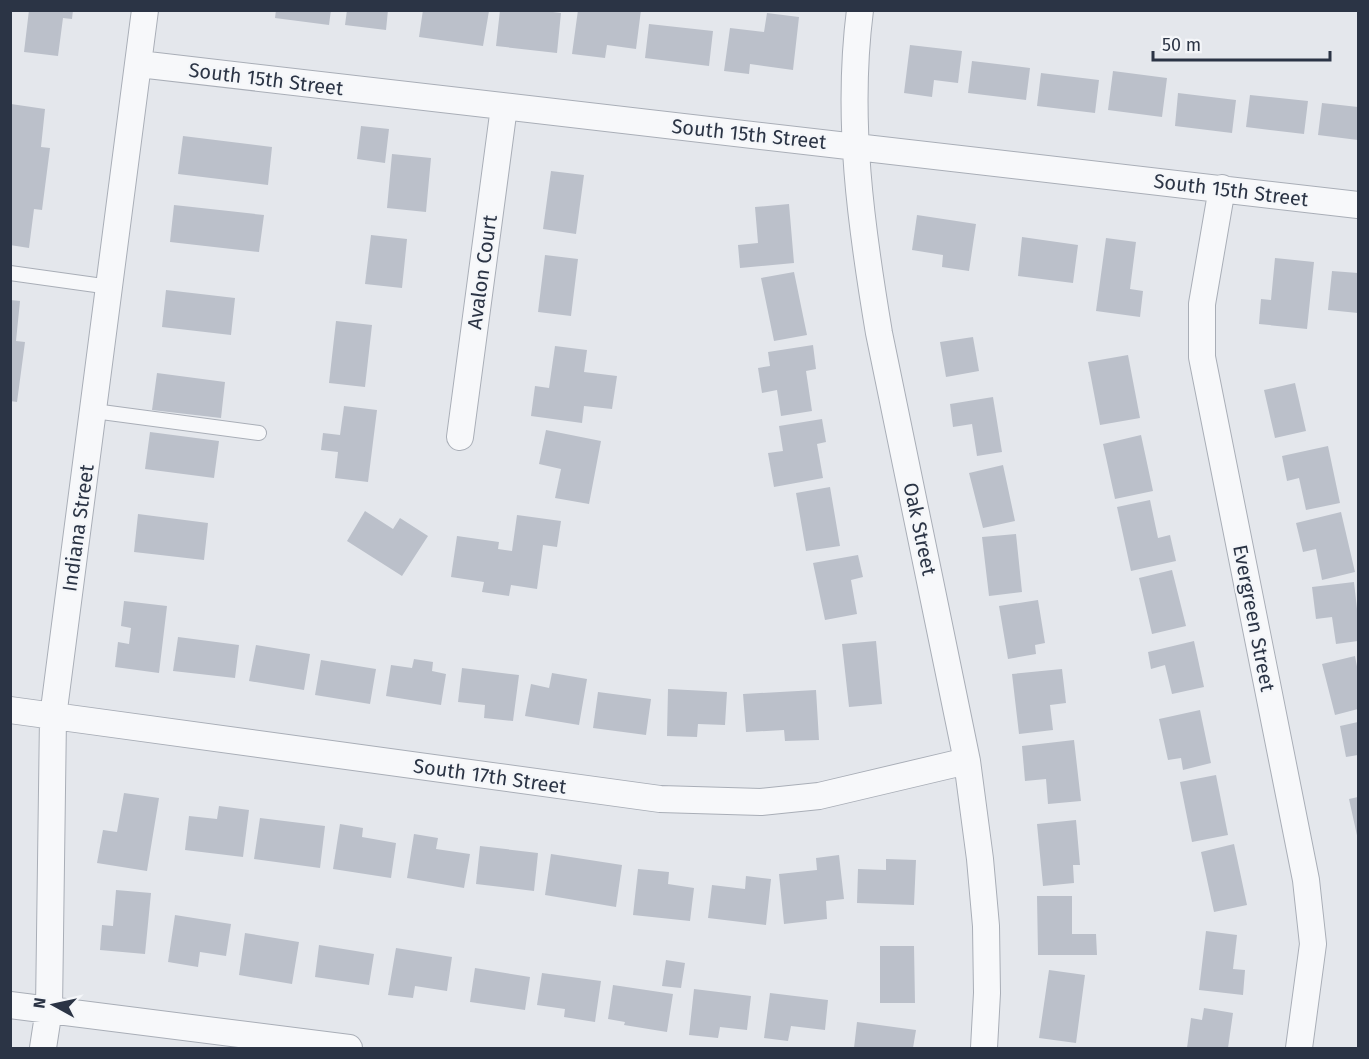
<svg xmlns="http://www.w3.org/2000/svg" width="1369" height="1059" viewBox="0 0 1369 1059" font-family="'Fira Sans',sans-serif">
  <rect width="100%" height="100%" fill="#e4e7ec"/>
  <!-- building -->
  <path fill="#bbc0ca" d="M29,10H73L72,19L63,18L58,56L24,52Z
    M276,10H331L329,25L275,18Z
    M347,10H388L386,30L345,25Z
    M423,10L489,11L483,46L419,37Z
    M500,10H537L561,13L557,53L496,46Z
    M578,10H641L636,49L607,45L605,58L572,54Z
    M767,13L799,17L793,70L750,64L749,74L724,71L730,28L764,32Z
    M649,24L713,31L709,66L645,58Z
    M910,45L962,51L958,83L934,80L932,97L904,93Z
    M972,61L1030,68L1026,100L968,93Z
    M1113,71L1167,78L1162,117L1108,110Z
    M1041,73L1099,80L1095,113L1037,106Z
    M1178,93L1236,100L1232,133L1175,126Z
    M1250,95L1308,101L1304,134L1246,127Z
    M1322,103L1358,107V140L1318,135Z
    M11,104L45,109L41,147L50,148L42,210L34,209L29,248L10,245Z
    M361,126L389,129L385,163L357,159Z
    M183,136L272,147L268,185L178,174Z
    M392,154L431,158L426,212L387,208Z
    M551,171L584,175L576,234L543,229Z
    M789,204L794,263L740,268L738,245L758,243L755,207Z
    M174,205L264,215L259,252L170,242Z
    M917,215L976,224L969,271L942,267L943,255L912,250Z
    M371,235L407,239L402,288L365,284Z
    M1022,237L1078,245L1073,283L1018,276Z
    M1106,238L1136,242L1130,289L1143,291L1140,317L1096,311Z
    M545,255L578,259L571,316L538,312Z
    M1275,258L1314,262L1307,329L1259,324L1261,299L1271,300Z
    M1332,271L1358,273V313L1328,310Z
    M794,272L807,335L774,341L761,278Z
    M166,290L235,298L231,335L162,327Z
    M10,300L20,301L16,341L25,342L17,402L10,401Z
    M336,321L372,325L365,387L329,383Z
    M973,337L979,371L946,377L940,342Z
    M813,345L816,369L806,371L812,411L781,416L777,390L762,393L758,368L770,366L768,352Z
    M555,346L587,350L584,372L617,376L612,409L584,406L582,423L531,416L535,386L549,388Z
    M1128,355L1140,418L1100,425L1088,362Z
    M157,373L225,382L221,418L152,410Z
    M1295,383L1306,431L1275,438L1264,390Z
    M993,397L1002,452L977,456L972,424L953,427L950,404Z
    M344,406L377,410L368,482L335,478L338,452L321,450L323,433L340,435Z
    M822,419L826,442L817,444L823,478L774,487L768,453L783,451L779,426Z
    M546,430L601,441L589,504L555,498L561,469L539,464Z
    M150,432L219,441L214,478L145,469Z
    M1141,435L1153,491L1115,499L1103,444Z
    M1328,446L1340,503L1306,510L1299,478L1287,481L1282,456Z
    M1003,465L1015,521L983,528L969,473Z
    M830,487L840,546L806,551L796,493Z
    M1150,500L1158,538L1170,535L1176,561L1131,571L1117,507Z
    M365,511L393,529L400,518L428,536L402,576L347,541Z
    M1341,512L1355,572L1322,580L1316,549L1303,552L1296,523Z
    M138,514L208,523L204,560L134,552Z
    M517,515L561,521L557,547L543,545L537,589L511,585L509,596L482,592L484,582L451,577L457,536L499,542L498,549L512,551Z
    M1016,534L1022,592L989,596L982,537Z
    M858,555L863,577L851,580L857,614L825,620L813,563Z
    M1172,570L1186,626L1152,634L1139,578Z
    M1354,582L1358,618V641L1336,644L1332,617L1316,619L1312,587Z
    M1038,600L1045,643L1035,645L1036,654L1008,659L999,606Z
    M124,601L167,606L159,673L115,667L118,642L129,644L131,628L121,626Z
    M178,637L239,645L235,678L173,671Z
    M876,641L882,704L849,707L842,644Z
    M1194,641L1204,687L1172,694L1165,665L1151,669L1148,652Z
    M256,645L310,654L304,690L249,681Z
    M1355,656L1358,672V709L1335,715L1322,664Z
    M414,659L433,662L432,671L446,674L441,705L386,696L391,665L412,668Z
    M321,660L376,669L370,704L315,695Z
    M462,668L519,675L513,721L484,718L485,705L458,702Z
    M1062,669L1066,703L1050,705L1053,730L1019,734L1012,674Z
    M552,673L587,679L579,725L525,716L531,684L549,688Z
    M668,689L727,692L725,725L698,724L697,737L667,736Z
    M816,690L819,740L785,741L784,730L746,732L743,694Z
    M598,692L651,699L646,735L593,728Z
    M1200,710L1211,763L1183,770L1181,758L1168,760L1159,719Z
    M1358,722V755L1346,757L1340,726Z
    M1074,740L1081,801L1048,804L1046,779L1025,781L1022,746Z
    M1216,775L1228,835L1192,842L1180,782Z
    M124,793L159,798L147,871L97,863L103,830L117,832Z
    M1358,797V840L1349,799Z
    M219,806L249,810L243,857L185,850L189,816L217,819Z
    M260,818L325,826L320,868L254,859Z
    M1076,820L1080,865H1073L1074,883L1043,886L1037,824Z
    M340,824L363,828L362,837L396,843L391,878L333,869Z
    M414,834L438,838L436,849L470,854L464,888L407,878Z
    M1234,844L1247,905L1214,912L1201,852Z
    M480,846L538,853L534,891L476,884Z
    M551,854L622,865L616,907L545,895Z
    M839,855L844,899L826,901L827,919L784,924L779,874L817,870L816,858Z
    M886,859L916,860L914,905L857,903L858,869L886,870Z
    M638,869L669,872L668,884L694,888L690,921L633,915Z
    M746,876L771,879L766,925L708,918L712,885L745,889Z
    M116,890L151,893L145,954L100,950L102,925L113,926Z
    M1037,896H1072V934H1096L1097,955H1038Z
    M175,915L231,924L226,956L200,952L198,967L168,962Z
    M1206,931L1237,935L1233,969L1245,970L1243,995L1199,990Z
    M245,933L299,942L292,984L239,975Z
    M319,945L374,954L369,985L315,977Z
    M880,946H914L915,1003H880Z
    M396,948L452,957L447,991L415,986L413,998L388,995Z
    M666,960L685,963L681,988L662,986Z
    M475,968L530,977L525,1010L470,1002Z
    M1049,970L1085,975L1076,1043L1039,1038Z
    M542,973L601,981L595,1022L564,1017L565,1009L537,1005Z
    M613,985L673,994L667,1032L624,1025L625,1022L608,1019Z
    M694,989L751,996L747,1030L720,1027L718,1038L689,1035Z
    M770,993L828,1000L825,1030L791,1026L788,1041L764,1038Z
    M1204,1008L1233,1013L1228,1048H1187L1191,1018L1202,1020Z
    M857,1022L916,1030L913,1048H854Z"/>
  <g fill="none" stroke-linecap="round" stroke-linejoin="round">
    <!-- service casing -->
    <g stroke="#a9aeb7" stroke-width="16">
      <path id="service" d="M10,273L110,287
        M94,411L259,433"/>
    </g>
    <!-- minor casing -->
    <g stroke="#a9aeb7" stroke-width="28">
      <path id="minor" d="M860,10C846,119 861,226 879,333L967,761L980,859L986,926L987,993L984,1048
        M139,64L1358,205
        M1222,188L1202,304V357L1306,880L1313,944L1299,1048
        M460,437L504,107
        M10,710L660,799L761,802L819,796L967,761
        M10,1005L349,1048
        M43,1048L49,1009L53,717L145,10"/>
    </g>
    <!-- service -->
    <use href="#service" stroke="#f7f8fa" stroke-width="14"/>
    <!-- minor -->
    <use href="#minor" stroke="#f7f8fa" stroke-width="26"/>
  </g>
  <g text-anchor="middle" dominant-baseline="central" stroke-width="4.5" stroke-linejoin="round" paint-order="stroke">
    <!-- street labels -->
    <g font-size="20" fill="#2b3445" stroke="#f4f6f9">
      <text transform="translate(266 79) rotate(7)">South 15th Street</text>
      <text transform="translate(749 134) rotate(6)">South 15th Street</text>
      <text transform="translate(1231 190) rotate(7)">South 15th Street</text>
      <text transform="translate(482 272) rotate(-82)">Avalon Court</text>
      <text transform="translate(78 528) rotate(-82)">Indiana Street</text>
      <text transform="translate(920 529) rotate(78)">Oak Street</text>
      <text transform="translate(1254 618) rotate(79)">Evergreen Street</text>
      <text transform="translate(490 776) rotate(8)">South 17th Street</text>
    </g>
  </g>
  <!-- border -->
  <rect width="1369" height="1059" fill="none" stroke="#2b3445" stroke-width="24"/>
  <!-- north arrow -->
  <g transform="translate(54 1005) rotate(278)" stroke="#f4f6f9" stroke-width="4.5" paint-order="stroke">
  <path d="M0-4.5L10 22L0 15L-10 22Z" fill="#2b3445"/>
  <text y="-9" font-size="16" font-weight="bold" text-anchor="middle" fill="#2b3445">N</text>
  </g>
  <!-- scale -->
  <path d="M1153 51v9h177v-9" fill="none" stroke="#2b3445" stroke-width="3"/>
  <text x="1162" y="51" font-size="18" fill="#2b3445" stroke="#f4f6f9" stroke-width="4.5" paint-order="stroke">50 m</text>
</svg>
